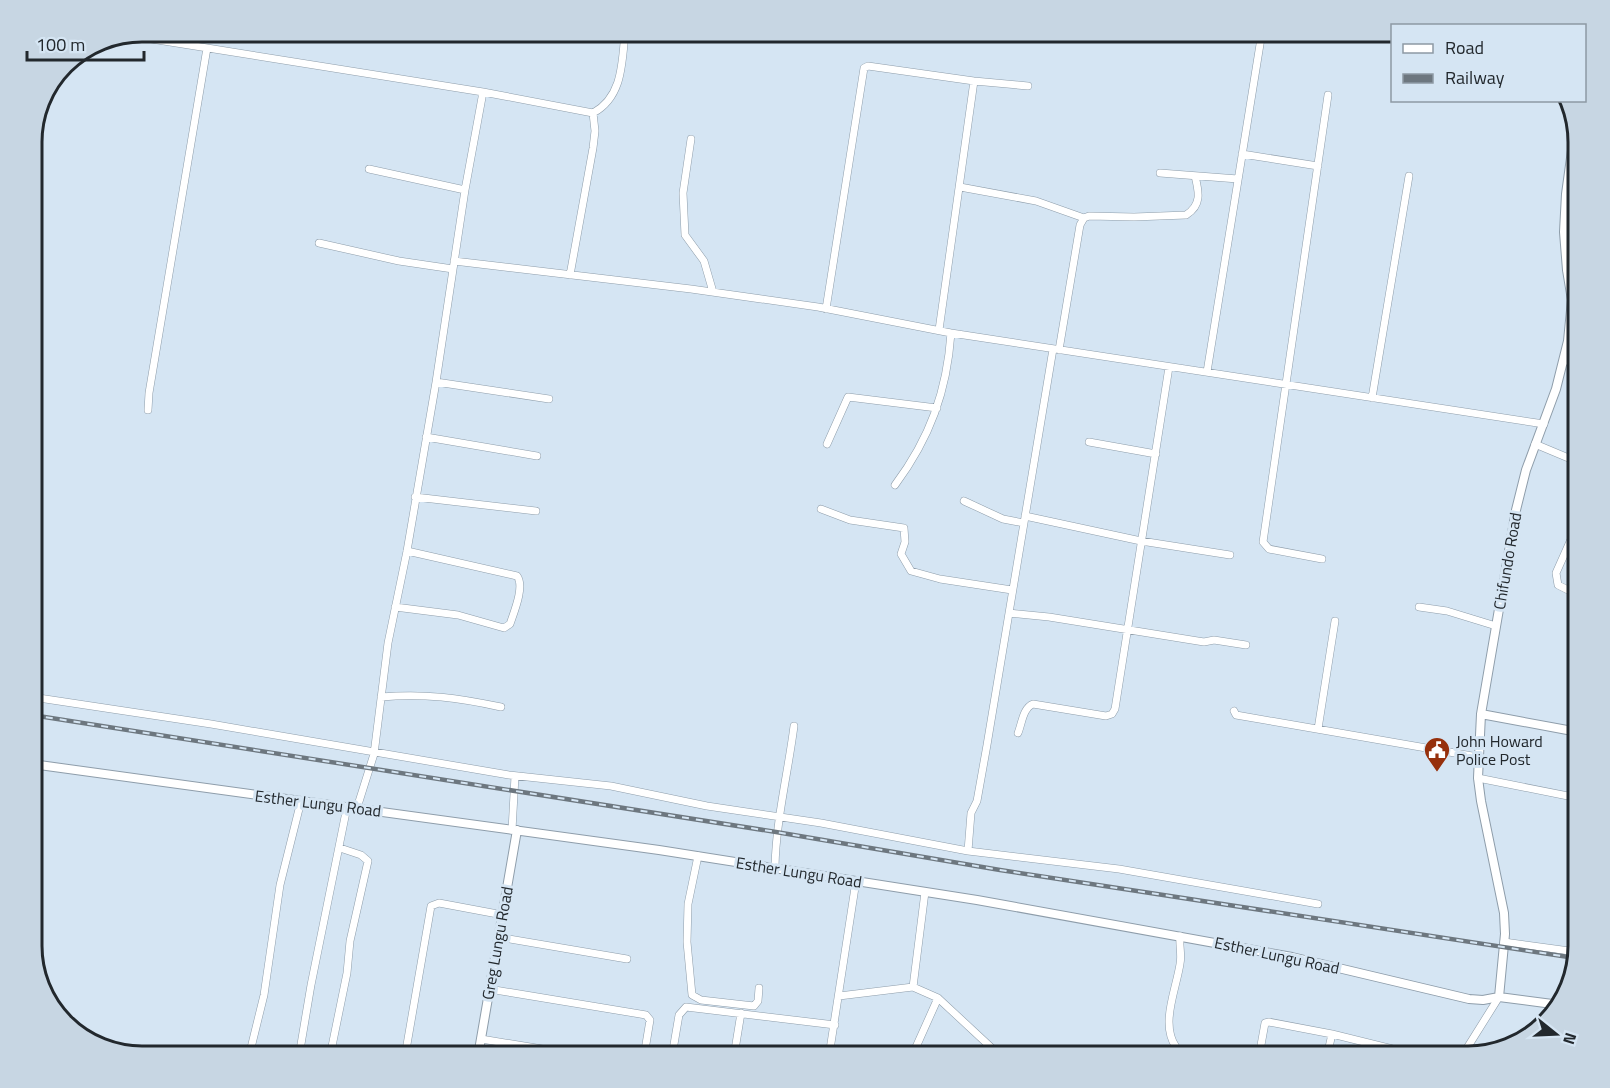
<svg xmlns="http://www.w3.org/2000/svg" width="1610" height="1088" viewBox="0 0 1610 1088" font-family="'Titillium Web',sans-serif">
  <rect width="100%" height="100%" fill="#d5e5f3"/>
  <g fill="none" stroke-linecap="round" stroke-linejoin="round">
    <!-- minor casing -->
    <g stroke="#8e9daa" stroke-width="8">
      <path id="minor" d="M126,35L483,92L593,113C623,97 622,62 625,32
        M691,139L683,193L685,235L704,261L713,292
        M1242,154L1318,166
        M369,169L465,190
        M1160,173L1238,179
        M960,187L1036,201L1084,218L1089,216L1134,217L1186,215C1202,205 1199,192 1195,176
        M319,243L399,261L453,269
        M454,261L691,289L818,307L951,333L1544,424
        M1567,270L1578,276
        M570,275L593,148L595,131L593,113
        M826,309L864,68L868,66L974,81L1028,86
        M939,330L974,81
        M1059,350L1080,225L1084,218
        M1564,359L1578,367
        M1207,372L1262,32
        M436,382L549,399
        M1372,398L1409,176
        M148,410L149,393L207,48
        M426,437L537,456
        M1089,442L1156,454
        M827,444L848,397L937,408
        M1535,444L1578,462
        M895,485C930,438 947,391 951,333
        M415,497L536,511
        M964,501L1003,519L1024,523
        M821,509L850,520L904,528L905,542L901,554L911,571L940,579L1012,590
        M1025,516L1141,541L1230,555
        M1578,535H1573L1556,573L1558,585L1578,595
        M1322,559L1269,549L1263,542L1328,95
        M395,607L458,615L504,628L510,624C514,612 525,586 517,576L407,551
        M1419,607L1447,611L1496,626
        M1009,613L1049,617L1204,642L1214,640L1246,645
        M32,697L211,724L509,775L611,786L707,806L821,823L968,851L1119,869L1318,904
        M381,697C424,693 459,698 501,707
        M1234,711L1236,715L1478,757
        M1318,729L1335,621
        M1018,733C1022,723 1023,708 1033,704L1106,716L1112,714L1115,709L1169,367
        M1478,778L1573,797
        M357,808L374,754L388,643L407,551L436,382L465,190L483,92
        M512,830L515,776
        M968,851L971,813L977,801L987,745L1053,349
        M698,856L688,904L687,942L692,995L701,1000L754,1006L758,1001L759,988
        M775,867C776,820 788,773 794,726
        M498,937L627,959
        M1504,942L1577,952
        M913,987L925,892
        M489,989L646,1015L650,1020L644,1056
        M839,996L913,987L938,998L995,1051L1004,1056
        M481,1039L585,1056
        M249,1056L264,995L280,885L301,801
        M299,1056L311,985L347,807
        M330,1056L347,973L350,941L368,861L361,855L340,848
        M405,1056L431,906L439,903L503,915
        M672,1056L679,1015L686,1007L835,1025
        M734,1056L741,1013
        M829,1056L856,881
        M912,1056L938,998
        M1175,1056L1176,1047C1160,1024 1176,990 1180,964C1182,955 1179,946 1180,936
        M1259,1056L1265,1023L1269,1022L1332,1034L1421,1056
        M1327,1056L1332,1034
        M1462,1056L1499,997"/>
    </g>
    <!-- tertiary casing -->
    <g stroke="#8e9daa" stroke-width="10">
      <path id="tertiary" d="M1481,714L1578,732
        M32,764L659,850L977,900L1292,957L1469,999L1483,1000L1499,997L1560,1005
        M1499,997L1505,934L1504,913L1481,801L1478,778L1481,714L1516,510L1526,470L1556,389L1568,341L1572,300L1567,270L1564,232L1566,194L1575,129
        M478,1056L517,830"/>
    </g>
    <!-- minor -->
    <use href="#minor" stroke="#fff" stroke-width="7"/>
    <!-- tertiary -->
    <use href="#tertiary" stroke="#fff" stroke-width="8"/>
    <!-- rail casing -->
    <g stroke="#6d777f" stroke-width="4.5">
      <path id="rail" d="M32,715L776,832L1000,870L1575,958"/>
    </g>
    <!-- rail -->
    <use href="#rail" stroke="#d5e5f3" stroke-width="2" stroke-dasharray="7" stroke-linecap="butt"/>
  </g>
  <!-- icons -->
  <defs>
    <g id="civic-pin" transform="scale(1.35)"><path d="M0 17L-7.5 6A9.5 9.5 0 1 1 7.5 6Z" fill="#96300c" stroke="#d5e5f3"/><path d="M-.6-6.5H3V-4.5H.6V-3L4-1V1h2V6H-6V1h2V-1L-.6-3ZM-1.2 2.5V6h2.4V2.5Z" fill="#fff"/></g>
  </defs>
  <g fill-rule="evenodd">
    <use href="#civic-pin" x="1437" y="750"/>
  </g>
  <g text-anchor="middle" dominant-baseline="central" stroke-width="6" stroke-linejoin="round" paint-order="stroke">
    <!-- street labels -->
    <g font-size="16" fill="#22282d" stroke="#d5e5f3">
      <text transform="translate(1507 561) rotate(-80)">Chifundo Road</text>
      <text transform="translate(318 803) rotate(7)">Esther Lungu Road</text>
      <text transform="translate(799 872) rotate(9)">Esther Lungu Road</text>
      <text transform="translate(497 943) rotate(-80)">Greg Lungu Road</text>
      <text transform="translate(1277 955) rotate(12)">Esther Lungu Road</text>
    </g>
    <!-- poi labels -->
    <g font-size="16" fill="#22282d" stroke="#d5e5f3" text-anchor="start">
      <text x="1456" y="741">John Howard<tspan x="1456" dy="18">Police Post</tspan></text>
    </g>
  </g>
  <!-- crop -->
  <path d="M0 0H1610V1088H0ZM142 42H1468A100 100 0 0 1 1568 142V946A100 100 0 0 1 1468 1046H142A100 100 0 0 1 42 946V142A100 100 0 0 1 142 42Z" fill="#c7d6e3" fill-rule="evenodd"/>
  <path fill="none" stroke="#22282d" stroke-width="3" d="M142 42H1468A100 100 0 0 1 1568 142V946A100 100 0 0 1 1468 1046H142A100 100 0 0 1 42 946V142A100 100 0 0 1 142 42Z"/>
  <!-- legend -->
  <rect x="1391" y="24" width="195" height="78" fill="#d5e5f3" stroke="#8d99a4" stroke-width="1.5"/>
  <rect x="1403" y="44" width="30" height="9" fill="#ffffff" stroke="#8d99a4" stroke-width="1.5"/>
  <text x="1445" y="54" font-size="18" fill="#22282d">Road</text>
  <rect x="1403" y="74" width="30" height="9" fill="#6d777f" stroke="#8d99a4" stroke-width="1.5"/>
  <text x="1445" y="84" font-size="18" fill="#22282d">Railway</text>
  <!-- north arrow -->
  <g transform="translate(1556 1034) rotate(108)" stroke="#d5e5f3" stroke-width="4.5" paint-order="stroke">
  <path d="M0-4.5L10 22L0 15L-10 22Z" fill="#22282d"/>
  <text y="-9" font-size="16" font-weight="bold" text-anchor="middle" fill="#22282d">N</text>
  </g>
  <!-- scale -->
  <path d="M27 51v9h117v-9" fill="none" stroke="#22282d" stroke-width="3"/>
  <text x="36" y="51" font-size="18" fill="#22282d" stroke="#d5e5f3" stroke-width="4.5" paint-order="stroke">100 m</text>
</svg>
